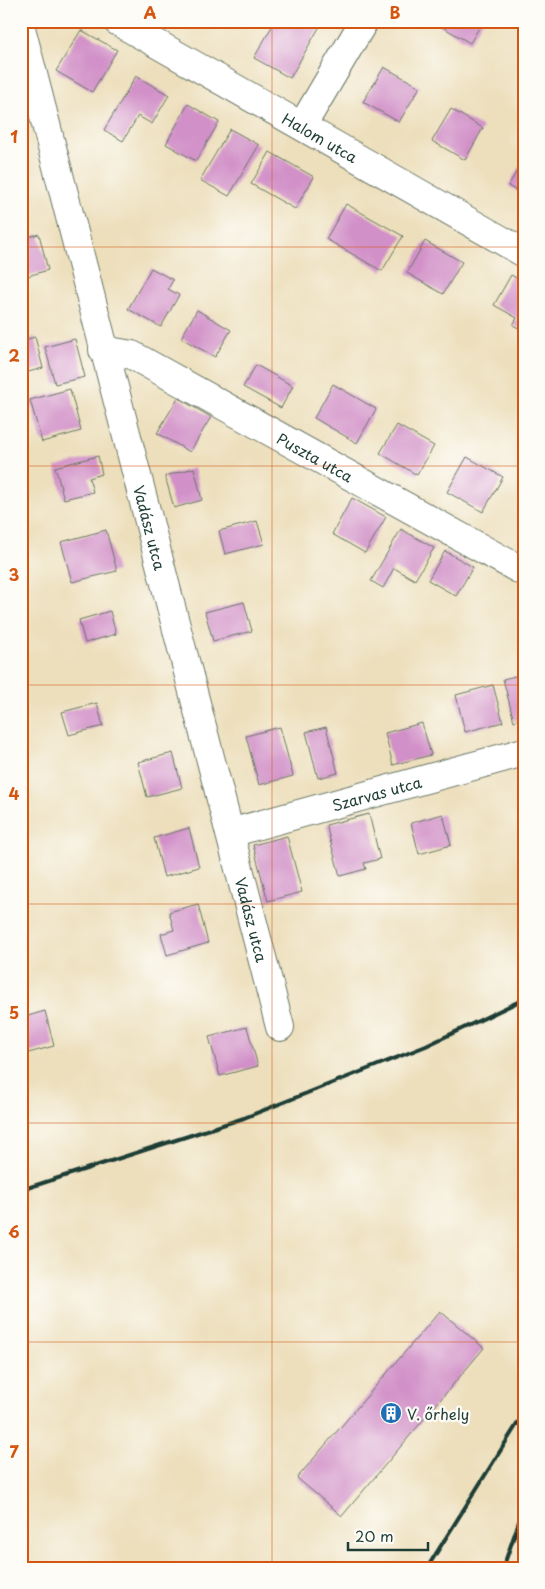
<svg xmlns="http://www.w3.org/2000/svg" width="545" height="1589" viewBox="0 0 545 1589" font-family="'Playpen Sans',sans-serif">
  <rect width="100%" height="100%" fill="#fdfcf7"/>
  <filter id="ink" filterUnits="userSpaceOnUse"><feTurbulence type="fractalNoise" baseFrequency=".02" numOctaves="2"/><feDisplacementMap in="SourceGraphic" scale="10" xChannelSelector="R" yChannelSelector="G"/><feConvolveMatrix kernelMatrix="1 2 1 2 8 2 1 2 1" color-interpolation-filters="sRGB"/></filter>
  <filter id="wash" filterUnits="userSpaceOnUse"><feTurbulence type="fractalNoise" baseFrequency=".0096" numOctaves="4" result="noise"/><feDisplacementMap in="SourceGraphic" scale="20" xChannelSelector="R" yChannelSelector="G"/><feGaussianBlur stdDeviation="1.12" result="paint"/><feColorMatrix in="noise" values="0 0 0 0 0 0 0 0 0 0 0 0 0 0 0 0 0 1.4 0 .05"/><feComposite in="paint" operator="in"/></filter>
  <g filter="url(#wash)">
    <rect width="100%" height="100%" fill="#eddfbc"/>
    <g id="blocks">
      <!-- building -->
      <path fill="#d190c8" d="M275,21H312L320,26L290,78L254,58Z
        M432,21H483L470,43Z
        M81,30L117,50L92,92L56,71Z
        M384,67L420,87L399,122L363,102Z
        M136,76L169,95L152,124L138,116L123,141L104,130Z
        M188,104L219,122L196,161L166,144Z
        M451,109L483,128L465,160L432,141Z
        M230,129L259,145L229,196L200,180Z
        M270,152L314,177L295,209L251,184Z
        M524,159V195L508,186Z
        M21,176L28,200L21,202Z
        M346,204L403,236L382,271L326,239Z
        M39,234L48,270L21,278V239Z
        M425,241L462,262L443,294L407,273Z
        M151,268L173,280L168,289L179,295L161,327L128,309Z
        M511,275L524,282V331L513,325L517,318L494,305Z
        M197,310L231,330L215,357L181,338Z
        M35,337L43,368L21,374V341Z
        M75,339L85,377L55,384L45,347Z
        M256,365L293,386L281,408L243,387Z
        M333,384L376,409L357,443L314,418Z
        M70,389L81,431L42,442L30,400Z
        M178,398L211,417L190,452L157,433Z
        M397,425L434,446L417,475L380,453Z
        M98,456L102,474L89,478L93,492L64,499L55,467Z
        M467,457L503,477L483,512L447,492Z
        M194,468L202,500L174,508L165,476Z
        M352,498L386,517L365,553L332,534Z
        M257,521L264,544L225,554L219,531Z
        M401,529L434,548L415,580L394,568L383,588L371,581Z
        M106,530L117,571L72,582L61,542Z
        M445,551L473,567L456,596L428,580Z
        M244,602L252,631L213,641L205,612Z
        M110,611L116,634L85,643L79,620Z
        M524,674V718L514,721L503,679Z
        M493,685L503,722L465,732L456,695Z
        M97,703L103,726L69,735L62,712Z
        M422,723L431,755L393,765L385,733Z
        M280,727L293,776L259,785L246,736Z
        M326,727L338,773L318,778L306,732Z
        M173,753L182,788L147,797L138,762Z
        M369,814L380,859L364,863L366,869L340,876L326,825Z
        M443,814L451,845L419,854L411,823Z
        M189,828L199,867L164,877L154,838Z
        M524,831V846H523L519,832Z
        M287,836L302,892L268,901L253,845Z
        M198,904L208,943L167,955L161,934L174,930L169,912Z
        M45,1011L54,1046L21,1055V1018Z
        M247,1027L258,1066L220,1076L209,1037Z
        M21,1086L25,1099L21,1100Z
        M440,1311L484,1348L342,1516L297,1478Z"/>
    </g>
  </g>
  <g filter="url(#ink)">
    <use href="#blocks" fill-opacity="0" stroke="#677664" stroke-width="1"/>
    <g fill="none" stroke-linecap="round" stroke-linejoin="round">
      <!-- minor casing -->
      <g stroke="#677664" stroke-width="30">
        <g id="minor">
          <path id="s1" d="M117,21L524,253"/>
          <path id="s2" d="M21,28L280,1027"/>
          <path d="M302,126L364,21"/>
          <path id="s3" d="M103,350L132,355L524,572"/>
          <path id="s4" d="M230,833L524,752"/>
        </g>
      </g>
      <!-- minor -->
      <use href="#minor" stroke="#fff" stroke-width="28"/>
      <!-- rail -->
      <path stroke="#1f3d34" stroke-width="4" d="M21,1190L244,1118L426,1046L524,999
        M427,1568L524,1413
        M503,1568L524,1507"/>
    </g>
  </g>
  <!-- grid -->
  <path fill="none" stroke="#d45610" stroke-width="1" stroke-opacity="0.55" d="M272,21V1568M21,247H524M21,466H524M21,685H524M21,904H524M21,1123H524M21,1342H524"/>
  <!-- icons -->
  <defs>
    <g id="building-disc" transform="scale(1.125)"><circle r="9.5" fill="#1f6fb2" stroke="#fdfcf7"/><path d="M-4-6H4V6H1V3H-1V6H-4ZM-2.5-4.3h1.7v1.8h-1.7ZM.8-4.3h1.7v1.8H.8ZM-2.5-1h1.7V.8h-1.7ZM.8-1h1.7V.8H.8Z" fill="#fff"/></g>
  </defs>
  <g fill-rule="evenodd">
    <use href="#building-disc" x="391" y="1413"/>
  </g>
  <g text-anchor="middle" dominant-baseline="central" stroke-width="4.5" stroke-linejoin="round" paint-order="stroke">
    <!-- street labels -->
    <g font-size="15" fill="#1f3d34" stroke="#fdfcf7">
      <text stroke="none"><textPath href="#s1" startOffset="234">Halom utca</textPath></text>
      <text stroke="none"><textPath href="#s3" startOffset="239">Puszta utca</textPath></text>
      <text stroke="none"><textPath href="#s2" startOffset="516">Vadász utca</textPath></text>
      <text stroke="none"><textPath href="#s4" startOffset="152">Szarvas utca</textPath></text>
      <text stroke="none"><textPath href="#s2" startOffset="921">Vadász utca</textPath></text>
    </g>
    <!-- poi labels -->
    <g font-size="15" fill="#1f3d34" stroke="#fdfcf7" text-anchor="start">
      <text x="407" y="1413">V. őrhely</text>
    </g>
  </g>
  <!-- margin -->
  <rect width="545" height="1589" fill="none" stroke="#fdfcf7" stroke-width="55"/>
  <!-- scale -->
  <path d="M348 1542v8h80v-8" fill="none" stroke="#1f3d34" stroke-width="2.5"/>
  <text x="355" y="1542" font-size="15" fill="#1f3d34" stroke="#fdfcf7" stroke-width="4" paint-order="stroke">20 m</text>
  <rect x="28" y="28" width="490" height="1534" fill="none" stroke="#d45610" stroke-width="2"/>
  <g font-size="16" text-anchor="middle" font-weight="bold" fill="#d45610">
    <text x="150" y="19">A</text>
    <text x="395" y="19">B</text>
    <text x="14" y="143">1</text>
    <text x="14" y="362">2</text>
    <text x="14" y="581">3</text>
    <text x="14" y="800">4</text>
    <text x="14" y="1019">5</text>
    <text x="14" y="1238">6</text>
    <text x="14" y="1458">7</text>
  </g>
</svg>
